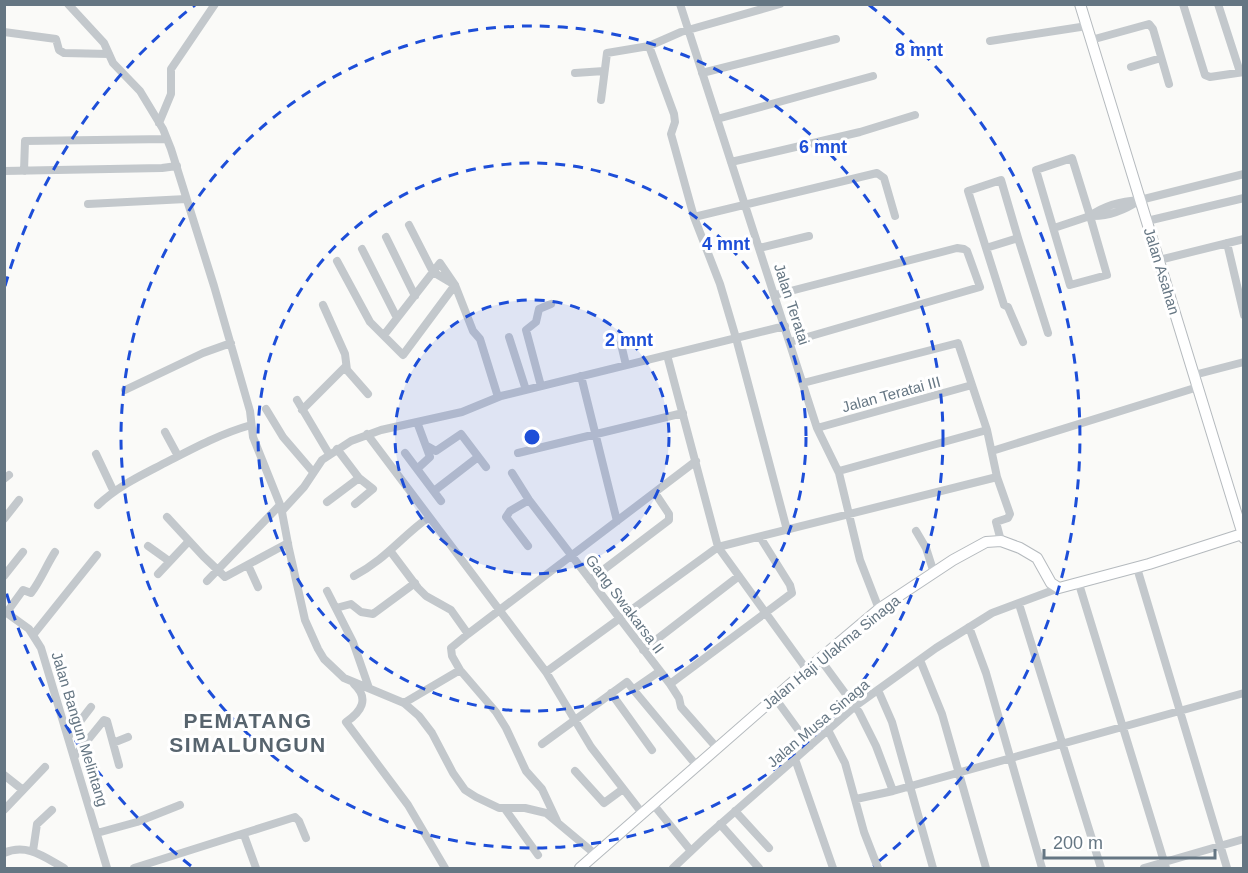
<svg xmlns="http://www.w3.org/2000/svg" width="1248" height="873" viewBox="0 0 1248 873" font-family="Helvetica,sans-serif">
  <rect width="100%" height="100%" fill="#fafaf8"/>
  <g fill="none" stroke-linecap="round" stroke-linejoin="round">
    <!-- major casing -->
    <g stroke="#b5babe" stroke-width="12">
      <path id="major" d="M1080,4L1244,538
        M580,868L803,673L879,609L953,560L986,542L1001,541L1020,548L1037,558L1051,583L1059,588L1149,564L1242,534"/>
    </g>
    <!-- minor -->
    <path stroke="#c3c8cc" stroke-width="8" d="M68,4L104,43L113,63L140,91L163,129L171,149L214,286L250,411L253,437L281,507L289,549L305,620L318,649L324,659L344,678L404,703L419,716L432,733L453,773L465,790L476,797L499,808H525L546,813L595,854
      M680,4L817,428L839,473L860,560L879,609
      M1183,4L1205,75L1210,77L1244,72
      M1218,4L1240,72
      M4,32L56,39L59,50L64,53L109,54
      M1091,40L1149,24L1153,29L1169,84
      M990,41L1087,26
      M649,46L674,114L675,122L671,134L694,217
      M1131,67L1161,58
      M575,73L604,71
      M702,73L836,39
      M601,100L607,53L649,46L681,32L780,4
      M717,119L873,76
      M159,123L171,94V69L215,4
      M731,162L860,132L915,115
      M4,171L162,168L177,166
      M24,171L25,141L167,139
      M1140,200C1125,210 1108,217 1090,216C1105,205 1122,201 1140,200L1244,174
      M88,204L186,199
      M1147,221L1244,198
      M1054,228L1090,216L1072,158L1036,170L1070,285L1107,275L1090,216
      M386,237L415,296
      M1018,238L1048,333
      M1227,243L1244,315
      M759,248L809,236
      M986,248L1018,238L1001,180L968,191L1004,305L1008,307L1023,342
      M362,249L397,318
      M1159,260L1244,239
      M337,261L370,322L403,355L455,285L433,272L409,225
      M775,295L957,248L964,249L967,251L980,287L790,342
      M323,305L345,354L347,370L368,394
      M384,335L440,263L455,285L473,331L480,339L498,397
      M509,337L526,390
      M621,344L626,365
      M667,355L718,547L807,670
      M1194,375L1244,362
      M581,376L617,521
      M803,383L958,343L987,430L997,477L1010,514L1008,518L996,522L1001,541
      M541,386L526,330L536,322L539,309L551,304
      M125,390L203,353L231,343
      M297,400L329,454
      M266,409L283,437L313,472
      M302,410L346,366
      M817,428L972,385
      M165,432L178,456
      M367,434L546,672L591,747L642,813
      M427,446L436,451L461,434L486,467
      M337,449L359,478L373,489L355,504
      M992,451L1198,387
      M405,453L441,501
      M518,453L683,413
      M96,454L113,490
      M417,469L430,457L417,422
      M839,471L987,430
      M512,473L529,500L670,684L679,698L681,707L717,748
      M4,479L9,475
      M434,491L478,457
      M327,502L359,478
      M98,505C117,487 138,477 161,465C190,450 219,434 251,425
      M282,511L304,487L322,460L351,441L381,430L462,412L501,396L785,326
      M167,517L203,556L225,577L288,543
      M4,519L19,500
      M787,530L736,338L720,284L694,217L877,173L884,178L895,216
      M916,531L926,548L934,573
      M148,546L169,561
      M528,546L506,517L510,511L529,500
      M391,552L418,588L426,596L451,610L468,634
      M248,565L258,587
      M1137,568L1227,868
      M158,574L189,541
      M4,576L23,552
      M354,576C386,559 401,537 429,517
      M590,580L669,520V514L655,493
      M207,581L280,505
      M1079,584L1166,868
      M327,591L353,642L369,688
      M1019,604L1101,868
      M336,608L351,604L361,612L373,614L415,583
      M4,611L29,629L41,648L107,868
      M7,612L23,590L31,593C41,580 46,566 55,552
      M969,627L986,673L1042,868
      M33,635L97,555
      M643,650L739,576
      M820,659L859,712L876,746L893,791
      M920,660L942,714L986,868
      M546,672L718,547L997,477
      M354,684C370,699 361,712 346,722L408,805L445,868
      M670,684L792,593L790,585L760,537
      M634,689L660,671
      M878,690L892,722L933,868
      M611,693L652,750
      M775,698L810,746
      M404,703L460,670
      M828,730L845,763L864,832L878,868
      M68,737L91,707
      M113,743L128,737
      M542,744L627,682L697,766
      M74,757L104,720L107,721L119,765
      M795,759L833,868
      M575,771L604,803L623,789
      M4,775L23,790
      M856,799L893,791L1244,693
      M653,804L691,851
      M505,809L538,855
      M4,810L45,767
      M735,811L769,848
      M557,821L542,789L526,771L506,728L496,712L460,670L452,656L451,648L468,634L696,461
      M720,824L759,868
      M97,833L137,822L180,805
      M244,835L256,868
      M33,851L37,824L52,810
      M4,853C27,843 44,857 64,868
      M134,868L295,817L299,821L306,838
      M673,868L707,836L854,707L936,648L992,613L1059,588
      M1144,868L1244,839"/>
    <!-- major -->
    <use href="#major" stroke="#fff" stroke-width="10"/>
  </g>
  <!-- distance rings -->
  <circle cx="532" cy="437" r="137" fill="#1d4ed8" fill-opacity=".12"/>
  <g fill="none" stroke="#1d4ed8" stroke-width="3" stroke-dasharray="10 8">
    <circle cx="532" cy="437" r="137"/>
    <circle cx="532" cy="437" r="274"/>
    <circle cx="532" cy="437" r="411"/>
    <path d="M191 866A548 548 0 0 1 5 588M5 286A548 548 0 0 1 195 5M869 5A548 548 0 0 1 873 866"/>
  </g>
  <g text-anchor="middle" dominant-baseline="central" stroke-width="6" stroke-linejoin="round" paint-order="stroke">
    <!-- street labels -->
    <g font-size="15" fill="#657683" stroke="#fff">
      <text transform="translate(1162 271) rotate(73)">Jalan Asahan</text>
      <text transform="translate(792 304) rotate(72)">Jalan Teratai</text>
      <text transform="translate(891 394) rotate(-15)">Jalan Teratai III</text>
      <text transform="translate(625 604) rotate(53)">Gang Swakarsa II</text>
      <text transform="translate(831 652) rotate(-39)">Jalan Haji Ulakma Sinaga</text>
      <text transform="translate(818 723) rotate(-40)">Jalan Musa Sinaga</text>
      <text transform="translate(80 729) rotate(73)">Jalan Bangun Melintang</text>
    </g>
    <!-- district labels -->
    <g font-size="21" font-weight="bold" letter-spacing="1.5" fill="#57646e" stroke="#fff">
      <text x="248" y="720">PEMATANG<tspan x="248" dy="24">SIMALUNGUN</tspan></text>
    </g>
  </g>
  <circle cx="532" cy="437" r="9" fill="#1d4ed8" stroke="#fff" stroke-width="3"/>
  <g font-size="18" text-anchor="middle" font-weight="bold" fill="#1d4ed8" stroke="#fff" stroke-width="6" stroke-linejoin="round" paint-order="stroke">
    <text x="919" y="56">8 mnt</text>
    <text x="823" y="153">6 mnt</text>
    <text x="726" y="250">4 mnt</text>
    <text x="629" y="346">2 mnt</text>
  </g>
  <!-- border -->
  <rect width="1248" height="873" fill="none" stroke="#657683" stroke-width="12"/>
  <!-- scale -->
  <path d="M1044 849v9h171v-9" fill="none" stroke="#657683" stroke-width="3"/>
  <text x="1053" y="849" font-size="18" fill="#657683" stroke="#ffffff" stroke-width="4.5" paint-order="stroke">200 m</text>
</svg>
